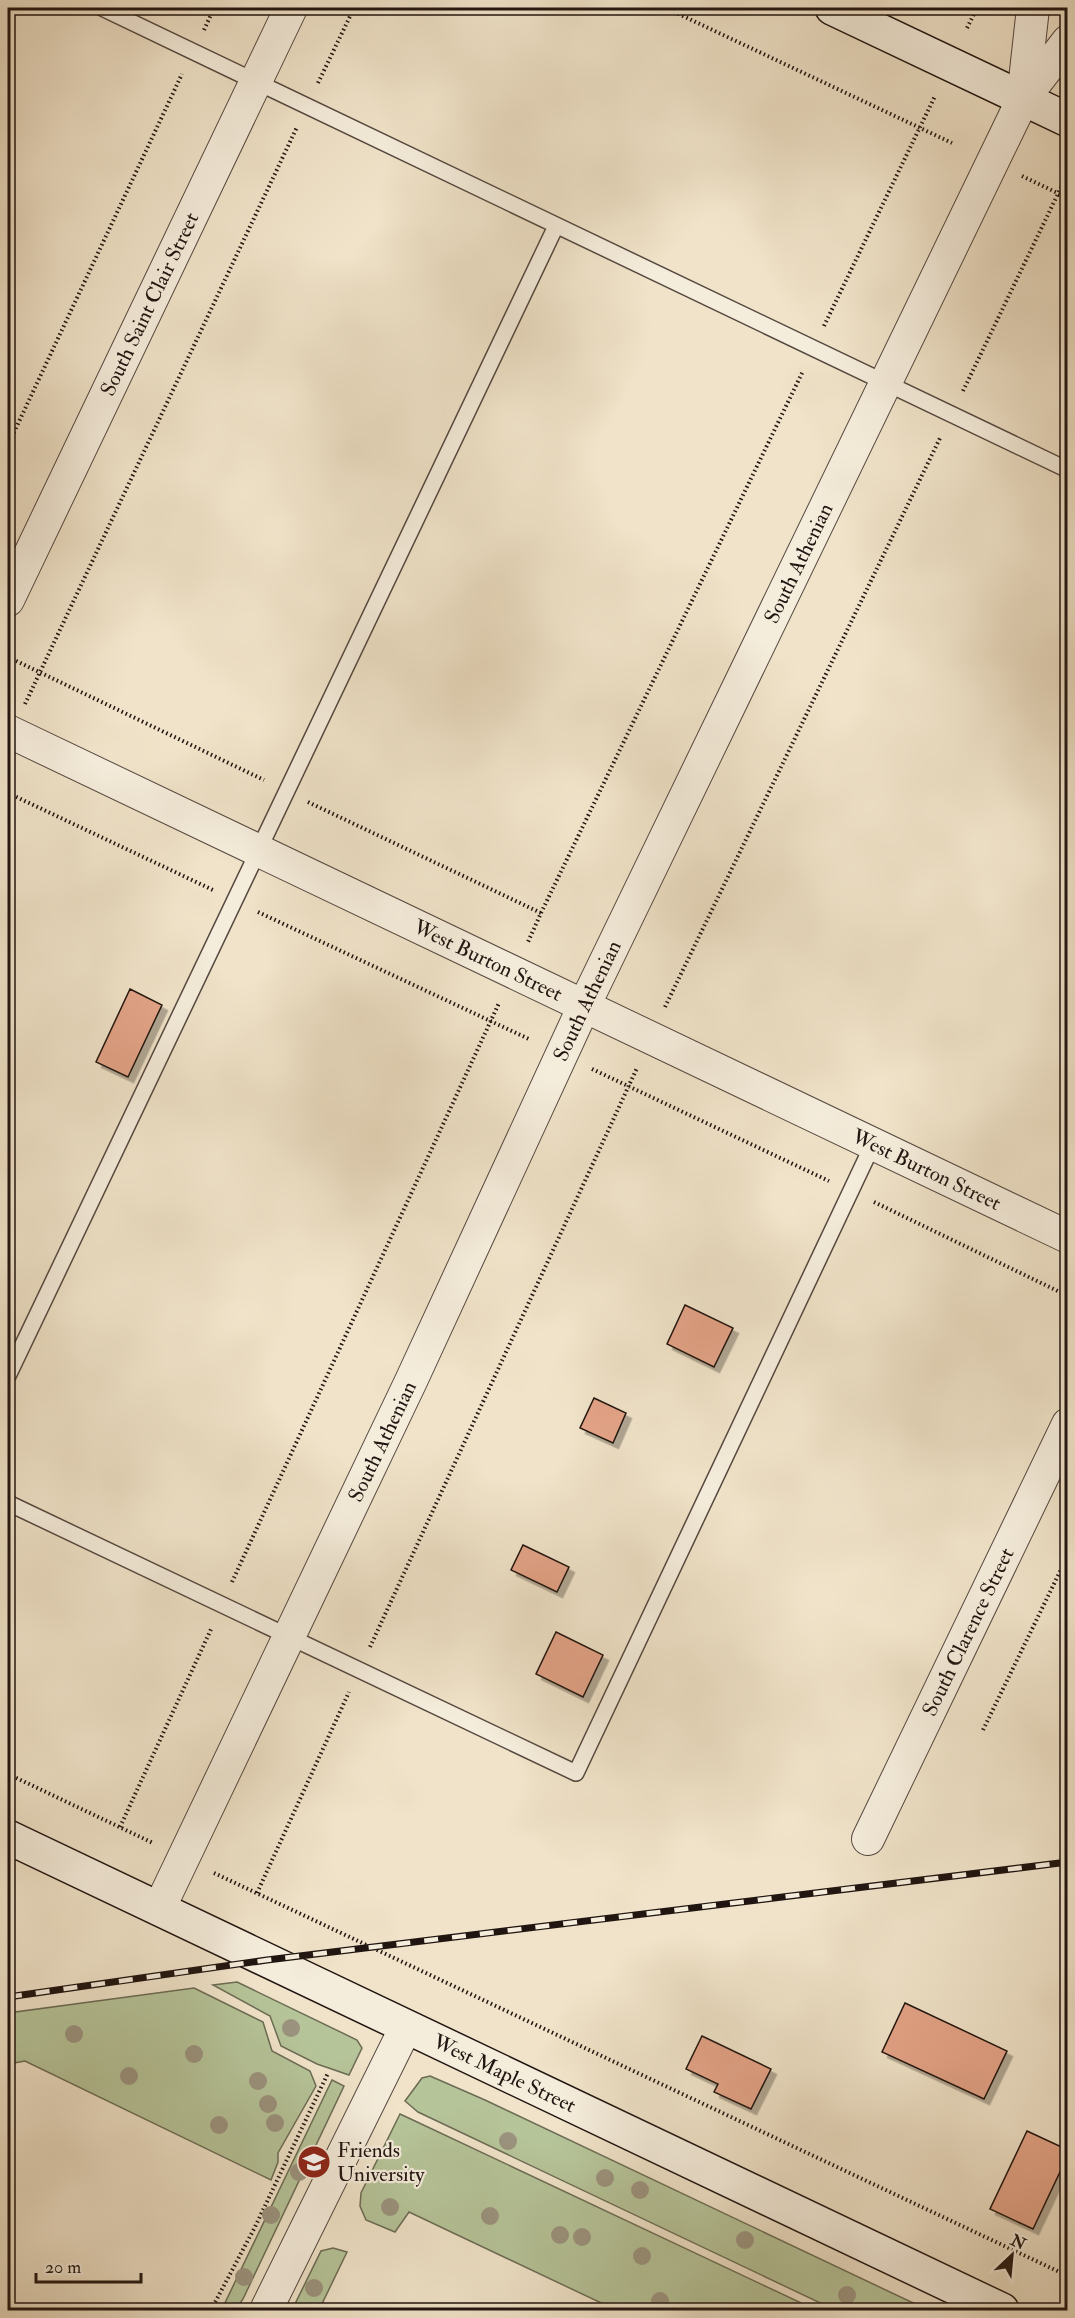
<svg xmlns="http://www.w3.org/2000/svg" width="1075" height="2318" viewBox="0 0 1075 2318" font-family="'IM FELL Double Pica',serif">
  <defs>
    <filter id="shadow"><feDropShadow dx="5.5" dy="5.5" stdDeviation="0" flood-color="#0004"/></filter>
  </defs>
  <rect width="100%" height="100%" fill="#f0e3c9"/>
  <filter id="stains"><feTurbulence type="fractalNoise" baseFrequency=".00333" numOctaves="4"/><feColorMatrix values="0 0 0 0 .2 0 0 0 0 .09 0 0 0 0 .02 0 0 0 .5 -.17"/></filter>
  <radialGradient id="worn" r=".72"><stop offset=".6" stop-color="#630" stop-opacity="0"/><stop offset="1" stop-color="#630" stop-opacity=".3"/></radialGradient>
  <!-- green -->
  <path fill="#b6c499" stroke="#6c6c55" stroke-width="1.5" d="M237,1982L357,2040L362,2048L349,2075L317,2064L281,2046L270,2016L213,1985Z
    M194,1988L263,2022L272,2051L310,2071L316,2086L278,2153V2162L271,2180L25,2061L8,2064V2013Z
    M430,2076L485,2100L928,2310H835L418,2112L405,2101L422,2078Z
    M332,2080L344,2086L243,2299L239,2305L230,2309L223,2307Z
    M400,2114L415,2121L816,2310H616L409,2212L395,2232L366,2220L360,2206L361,2193Z
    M333,2248L347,2252L319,2310H292L321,2251Z"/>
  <!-- building -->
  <path fill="#e4a488" stroke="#211511" stroke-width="1.5" filter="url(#shadow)" d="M130,989L162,1005L128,1077L96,1062Z
    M685,1305L733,1328L714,1367L667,1344Z
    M594,1398L626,1413L613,1443L580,1428Z
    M523,1545L569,1567L557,1592L511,1570Z
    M556,1632L603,1655L583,1697L536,1674Z
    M905,2003L1007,2051L984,2099L882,2052Z
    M702,2036L771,2069L751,2109L714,2092L718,2084L686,2069Z
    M1027,2131L1068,2150V2155L1033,2229L990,2209Z"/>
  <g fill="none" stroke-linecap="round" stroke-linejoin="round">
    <!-- lane casing -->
    <g stroke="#55483f" stroke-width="18">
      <path id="lane" d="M102,8L1068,470
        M8,1376L556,226
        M8,1503L576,1773L873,1144"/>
    </g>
    <!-- street casing -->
    <g stroke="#55483f" stroke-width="34">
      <g id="street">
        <path d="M1023,98L1033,8"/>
        <path id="s1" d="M8,600L291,8"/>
        <path id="s2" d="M8,731L1068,1237"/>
        <path id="s3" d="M868,1839L1068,1424"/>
        <path id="s4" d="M159,1909L411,1381L584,1006L1023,99L1068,41"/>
        <path d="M266,2310L406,2027"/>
      </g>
    </g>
    <!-- secondary casing -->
    <g stroke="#211511" stroke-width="36">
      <g id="secondary">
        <path d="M832,8L1068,120"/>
        <path id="s5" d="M8,1837L1002,2310"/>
      </g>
    </g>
    <!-- path -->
    <path stroke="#211511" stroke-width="4" stroke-dasharray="1.5 3" stroke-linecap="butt" d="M666,8L952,143
      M967,28L977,8
      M204,30L214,8
      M318,83L354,8
      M1022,176L1068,198
      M824,326L935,96
      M963,391L1068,173
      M8,445L182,74
      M8,657L264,780
      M25,704L297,127
      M8,793L213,890
      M308,802L541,913L528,942
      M258,912L531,1040
      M541,913L803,371
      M665,1007L941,436
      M592,1069L829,1181
      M874,1202L1068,1296
      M232,1582L499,1003
      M370,1647L637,1068
      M983,1730L1068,1555
      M8,1774L153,1843
      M120,1827L212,1627
      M214,1873L1068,2276
      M257,1893L349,1692
      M211,2310L255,2227L328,2073"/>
    <!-- lane -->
    <use href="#lane" stroke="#f5eddc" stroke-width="15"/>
    <!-- street -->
    <use href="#street" stroke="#f5eddc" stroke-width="32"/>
    <!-- secondary -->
    <use href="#secondary" stroke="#f5eddc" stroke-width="33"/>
    <!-- rail casing -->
    <g stroke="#211511" stroke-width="7">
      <path id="rail" d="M8,1997L267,1960L1068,1862"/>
    </g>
    <!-- rail -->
    <use href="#rail" stroke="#f5eddc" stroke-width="4.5" stroke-dasharray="14" stroke-linecap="butt"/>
  </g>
  <!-- trees -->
  <g fill="#9b937e">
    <circle cx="291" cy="2028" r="9"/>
    <circle cx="74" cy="2034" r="9"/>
    <circle cx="194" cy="2054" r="9"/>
    <circle cx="129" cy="2076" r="9"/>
    <circle cx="258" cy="2081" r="9"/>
    <circle cx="268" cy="2104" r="9"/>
    <circle cx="275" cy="2123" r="9"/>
    <circle cx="219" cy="2125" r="9"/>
    <circle cx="508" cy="2141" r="9"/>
    <circle cx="299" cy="2172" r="9"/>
    <circle cx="605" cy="2178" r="9"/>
    <circle cx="640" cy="2190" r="9"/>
    <circle cx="390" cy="2207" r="9"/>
    <circle cx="271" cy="2215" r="9"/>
    <circle cx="490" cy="2216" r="9"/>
    <circle cx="560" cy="2235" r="9"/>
    <circle cx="582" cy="2237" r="9"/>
    <circle cx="745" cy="2240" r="9"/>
    <circle cx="642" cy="2256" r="9"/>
    <circle cx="244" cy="2277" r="9"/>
    <circle cx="314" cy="2288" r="9"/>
    <circle cx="847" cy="2295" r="9"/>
    <circle cx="660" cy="2301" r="9"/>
  </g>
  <!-- icons -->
  <defs>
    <g id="university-disc" transform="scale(1.725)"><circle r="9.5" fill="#8f2418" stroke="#f5eddc"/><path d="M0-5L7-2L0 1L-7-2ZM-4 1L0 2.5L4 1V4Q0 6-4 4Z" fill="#fff"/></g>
  </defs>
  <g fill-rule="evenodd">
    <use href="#university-disc" x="314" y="2162"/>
  </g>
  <g text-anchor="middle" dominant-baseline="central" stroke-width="4.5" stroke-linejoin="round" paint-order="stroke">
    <!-- street labels -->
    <g font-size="21" fill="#211511" stroke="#f5eddc">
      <text stroke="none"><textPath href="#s1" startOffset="328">South Saint Clair Street</textPath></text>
      <text stroke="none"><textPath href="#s4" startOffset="1490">South Athenian</textPath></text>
      <text stroke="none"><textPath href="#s2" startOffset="532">West Burton Street</textPath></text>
      <text stroke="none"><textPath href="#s4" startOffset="1004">South Athenian</textPath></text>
      <text stroke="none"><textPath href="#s2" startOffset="1018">West Burton Street</textPath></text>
      <text stroke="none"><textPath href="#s4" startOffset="518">South Athenian</textPath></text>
      <text stroke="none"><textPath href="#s3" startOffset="230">South Clarence Street</textPath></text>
      <text stroke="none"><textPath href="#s5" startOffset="550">West Maple Street</textPath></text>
    </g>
    <!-- poi labels -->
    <g font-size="21" fill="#211511" stroke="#f5eddc" text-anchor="start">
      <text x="337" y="2150">Friends<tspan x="337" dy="24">University</tspan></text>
    </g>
  </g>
  <!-- margin -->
  <rect width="1075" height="2318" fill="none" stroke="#f0e3c9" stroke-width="30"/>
  <rect x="9" y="9" width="1057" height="2300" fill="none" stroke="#211511" stroke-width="3"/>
  <rect x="15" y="15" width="1045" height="2288" fill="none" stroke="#211511" stroke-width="1.5"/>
  <!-- north arrow -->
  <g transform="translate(1012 2255) rotate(26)" stroke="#f5eddc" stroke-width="4.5" paint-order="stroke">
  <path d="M0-4.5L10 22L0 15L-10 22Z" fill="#211511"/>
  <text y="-9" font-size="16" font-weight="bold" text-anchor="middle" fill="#211511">N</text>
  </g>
  <!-- scale -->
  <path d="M36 2273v9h105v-9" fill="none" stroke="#211511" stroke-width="3"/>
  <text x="45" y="2273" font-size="18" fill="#211511" stroke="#f5eddc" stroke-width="4.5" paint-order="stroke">20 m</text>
  <rect width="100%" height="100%" filter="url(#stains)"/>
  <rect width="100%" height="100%" fill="url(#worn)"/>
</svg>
